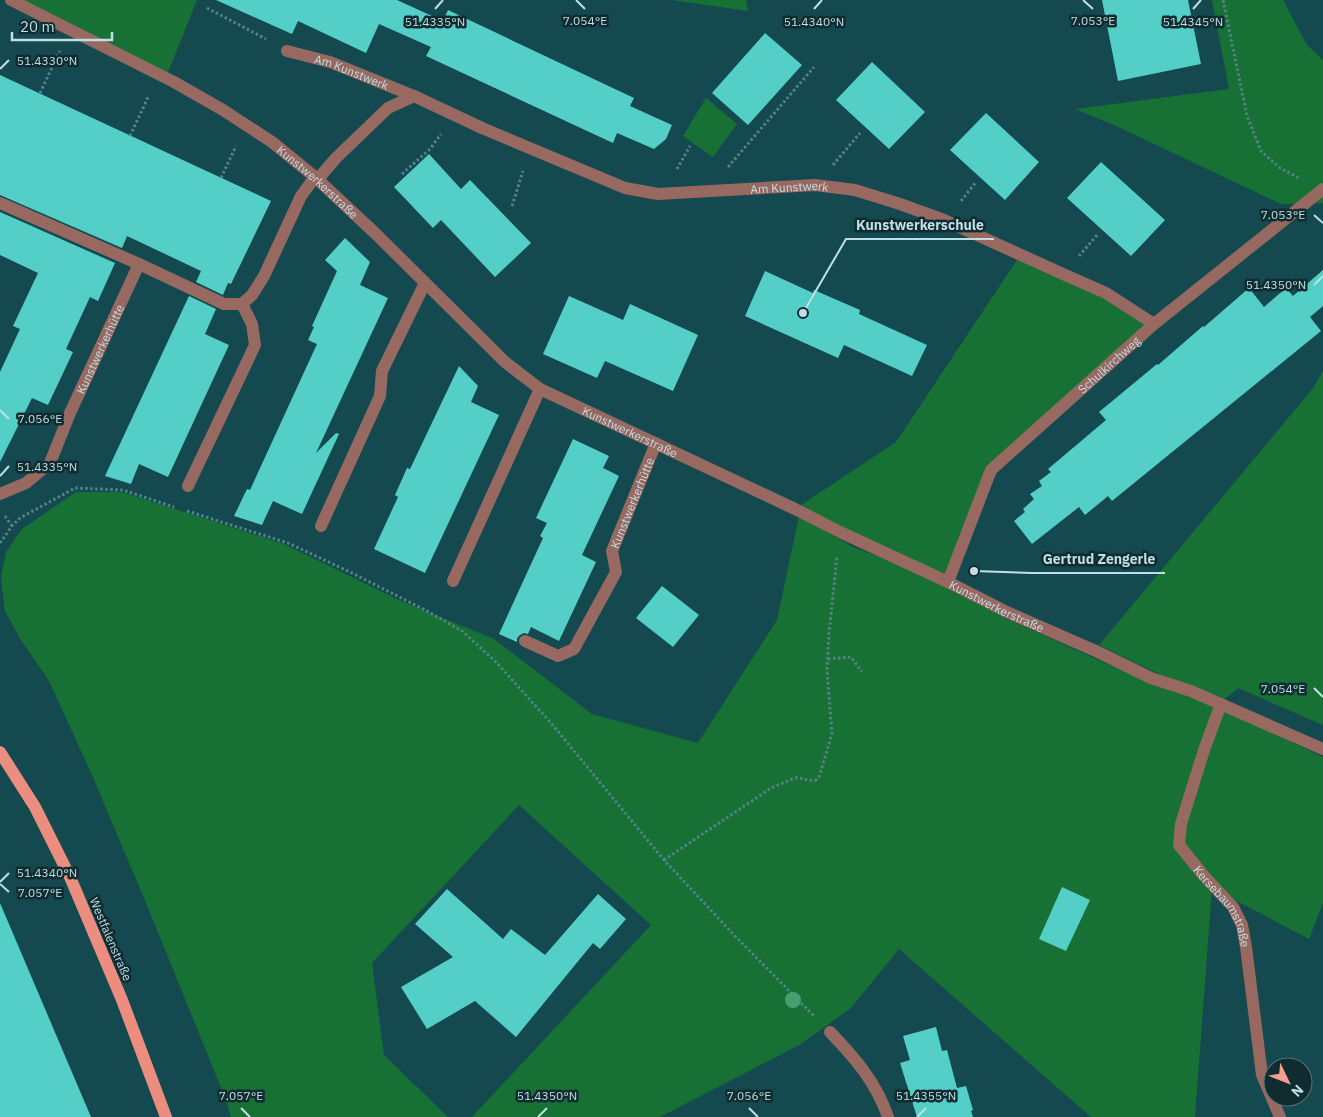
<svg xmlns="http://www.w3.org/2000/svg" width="1323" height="1117" viewBox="0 0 1323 1117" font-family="'IBM Plex Sans',sans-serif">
  <rect width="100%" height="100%" fill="#144950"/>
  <!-- green -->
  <path fill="#177135" d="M24,0H197L167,75L74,25Z
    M672,0H746L748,11Z
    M1212,0H1283L1307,45L1323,60V203L1281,204L1114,125L1075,109L1229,89Z
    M706,98L737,124L713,157L683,136Z
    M1021,254L1154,324L987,479L945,575L795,509L896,442Z
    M1323,371V725L1238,688L1225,699L1157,673L1099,645L1313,388Z
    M76,492H122L284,544L399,600L494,639L592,714L698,743L777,620L799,516L853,547L948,582L1005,618L1125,672L1214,705L1323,757V903L1309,939L1212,888L1195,1117H1091L899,949L851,1008L801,1044L660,1117H472L651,925L519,805L372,963L384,1055L448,1117H231L226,1100L149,910L92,775L49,681L21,640L5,611L1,578L6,552L22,529Z"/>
  <!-- building -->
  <path fill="#53cfc7" d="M216,0H397L443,21L448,10L634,98L630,106L672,125L666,139L654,149L617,133L613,143L426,56L431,47L379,24L366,53L298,21L292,34Z
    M1102,0H1188L1201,64L1118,81Z
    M765,33L802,65L748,125L712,93Z
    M872,62L925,112L889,149L836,100Z
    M0,75L271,201L231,284L228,283L223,295L196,282L201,271L127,236L122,248L0,195Z
    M986,113L1039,162L1005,200L950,150Z
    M429,154L461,189L470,180L531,243L495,277L441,220L433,228L394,187Z
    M1101,162L1165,220L1131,256L1067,198Z
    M0,212L115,263L98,301L90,297L66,349L73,352L48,405L32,398L0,462V372L20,329L13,326L38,273L0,255Z
    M345,238L370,262L360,285L388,298L316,453L336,433L339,434L302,514L273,501L262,525L234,516L247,489L250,490L317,344L308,340L314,327L312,326L337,271L325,260Z
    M1323,270V306L1310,317L1321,331L1112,501L1108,496L1085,515L1079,507L1032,544L1014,521L1025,512L1023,509L1034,499L1030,494L1042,486L1039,481L1051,472L1048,469L1106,420L1099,412L1157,364L1158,365L1203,326L1204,327L1249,288L1264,307L1286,288L1293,296Z
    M765,271L813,293L814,290L860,310L859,314L927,345L912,376L844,345L838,358L745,316Z
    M189,296L216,309L205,334L229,345L180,451L168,477L139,464L131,484L105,476Z
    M569,296L623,320L630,304L698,335L673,391L605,361L597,378L543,354Z
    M459,366L478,386L471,402L499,415L425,573L374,549L398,497L395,495L407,468L410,469Z
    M573,439L609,456L603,468L619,476L582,555L596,562L559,641L531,627L528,634L524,633L520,635L517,638V642L499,634L543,538L540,536L547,523L536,518Z
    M662,586L699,615L673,647L636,618Z
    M1062,887L1090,900L1066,951L1039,939Z
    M447,889L503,939L511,929L545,955L598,894L626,919L600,949L593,943L516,1037L475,1001L427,1029L401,987L453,957L415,924Z
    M0,903L91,1117H0Z
    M936,1027L942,1051L947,1050L957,1088L966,1086L973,1110L971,1111L973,1117H917L900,1063L910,1060L903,1036Z"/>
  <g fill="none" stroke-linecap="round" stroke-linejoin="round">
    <!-- path -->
    <path stroke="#558289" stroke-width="3" stroke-dasharray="2.5 2.5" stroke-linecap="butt" d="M1223,0L1247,116L1261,151L1280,168L1299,178
      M207,8L266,39
      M40,93L60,51
      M130,136L149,95
      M833,165L860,133
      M728,167L814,67
      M677,169L690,146
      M402,174L430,149L441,134
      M221,178L236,146
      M961,201L976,182
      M512,206L523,171
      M1079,256L1098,234
      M187,511L288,543L350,572L427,611L462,631L495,661L551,723L664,860L734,935L814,1016
      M5,516L12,526
      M0,543L12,526L20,518L75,488L123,490L174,507
      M828,659L851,657L862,672
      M664,860L771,788L795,778C803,777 806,782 816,780L819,777L832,734L827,671L829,633L837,557"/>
    <!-- minor -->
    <g stroke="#986961" stroke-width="12">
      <path id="s1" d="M11,0L174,82L223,110L272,142L315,177L377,235L505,362L540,389L795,509L840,532L948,582L1007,612L1098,652L1151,678L1191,691L1323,749"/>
      <path id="s2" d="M287,51L330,62L414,96"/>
      <path id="s3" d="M318,179L336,158L388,108L414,96L482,128L625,188L658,194L815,185L855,190L900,204L944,220L1063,274L1106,293L1154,324"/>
      <path d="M0,203L139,264L224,304H242L252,295L264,276L301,196L315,177"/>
      <path d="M188,486L255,345L252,324L242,304"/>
      <path id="s4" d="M0,494L26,483L50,463L70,413L139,264"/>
      <path d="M321,526L380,396L382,371L425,283"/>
      <path d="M453,581L540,389"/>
      <path id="s5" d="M948,582L991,470L1154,324L1323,189"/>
      <path id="s6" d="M525,641L558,656L574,649L616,572L612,551L656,443"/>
      <path id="s7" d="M1221,704L1204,750L1181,824L1179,845L1204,876L1233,907L1242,925L1246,947L1262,1075L1280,1117"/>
      <path d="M830,1032C855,1058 876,1082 888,1117"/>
    </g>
    <!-- major -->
    <path stroke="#eb8d7f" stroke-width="12" d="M0,752L35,807L70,877L122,1000L166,1117"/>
  </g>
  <!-- trees -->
  <circle fill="#469f70" cx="793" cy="1000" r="8"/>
  <!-- ticks -->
  <path fill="none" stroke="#bfdfe5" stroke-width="2" d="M576,0L585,9M1083,0L1093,9M435,9L443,0M814,9L822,0M1193,9L1201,0M0,69L9,60M1314,215L1323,223M1314,285L1323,276M0,410L9,419M0,476L9,466M1314,688L1323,697M0,882L9,873M0,884L9,892M241,1108L250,1117M749,1108L758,1117M538,1117L547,1108M917,1117L926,1108"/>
  <g text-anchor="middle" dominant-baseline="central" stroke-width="5" stroke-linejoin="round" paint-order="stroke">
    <!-- street labels -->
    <g font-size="12" fill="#bfdfe5" stroke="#102c30">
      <text stroke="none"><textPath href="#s2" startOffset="68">Am Kunstwerk</textPath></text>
      <text stroke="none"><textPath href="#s1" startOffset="358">Kunstwerkerstraße</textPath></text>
      <text stroke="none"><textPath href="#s3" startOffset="524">Am Kunstwerk</textPath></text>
      <text stroke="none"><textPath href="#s4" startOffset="184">Kunstwerkerhütte</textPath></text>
      <text stroke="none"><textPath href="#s5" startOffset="278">Schulkirchweg</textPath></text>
      <text stroke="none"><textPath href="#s1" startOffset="762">Kunstwerkerstraße</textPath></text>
      <text stroke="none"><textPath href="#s6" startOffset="215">Kunstwerkerhütte</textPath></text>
      <text stroke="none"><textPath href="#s1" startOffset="1168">Kunstwerkerstraße</textPath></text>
      <text stroke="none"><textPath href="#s7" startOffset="224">Kersebaumstraße</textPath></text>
      <text transform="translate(111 939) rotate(67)">Westfalenstraße</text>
    </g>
  </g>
  <g font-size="12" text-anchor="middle" fill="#bfdfe5" stroke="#102c30" stroke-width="5" stroke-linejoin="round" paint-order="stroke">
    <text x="585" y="25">7.054°E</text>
    <text x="1093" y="25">7.053°E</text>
    <text x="814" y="26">51.4340°N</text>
    <text x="435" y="26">51.4335°N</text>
    <text x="1193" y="26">51.4345°N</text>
    <text x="47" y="65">51.4330°N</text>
    <text x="1283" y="219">7.053°E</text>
    <text x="1276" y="289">51.4350°N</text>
    <text x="40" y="423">7.056°E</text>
    <text x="47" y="471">51.4335°N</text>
    <text x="1283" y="693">7.054°E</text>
    <text x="47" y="877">51.4340°N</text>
    <text x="40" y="897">7.057°E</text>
    <text x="547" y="1100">51.4350°N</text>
    <text x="926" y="1100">51.4355°N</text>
    <text x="241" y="1100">7.057°E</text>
    <text x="749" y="1100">7.056°E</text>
  </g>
  <!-- callouts -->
  <path fill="none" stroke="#bfdfe5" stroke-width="2" d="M803 313L846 239H994M974 571L1032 573H1165"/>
  <g fill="#bfdfe5" stroke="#102c30" stroke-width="2">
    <circle cx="803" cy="313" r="5"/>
    <circle cx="974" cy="571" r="5"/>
  </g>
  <g font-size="14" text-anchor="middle" font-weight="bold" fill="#bfdfe5" stroke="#102c30" stroke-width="5" stroke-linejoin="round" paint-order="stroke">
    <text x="920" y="230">Kunstwerkerschule</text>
    <text x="1099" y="564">Gertrud Zengerle</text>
  </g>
  <!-- north arrow -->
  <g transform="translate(1288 1082) rotate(133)"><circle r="24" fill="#102c30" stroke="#567478"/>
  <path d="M0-4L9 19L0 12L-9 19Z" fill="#f59d8f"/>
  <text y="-8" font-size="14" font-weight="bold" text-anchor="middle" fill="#bfdfe5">N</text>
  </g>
  <!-- scale -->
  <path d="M12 32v8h100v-8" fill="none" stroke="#bfdfe5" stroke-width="2.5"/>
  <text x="20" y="32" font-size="15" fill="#bfdfe5" stroke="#102c30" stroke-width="4" paint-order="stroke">20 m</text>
</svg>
